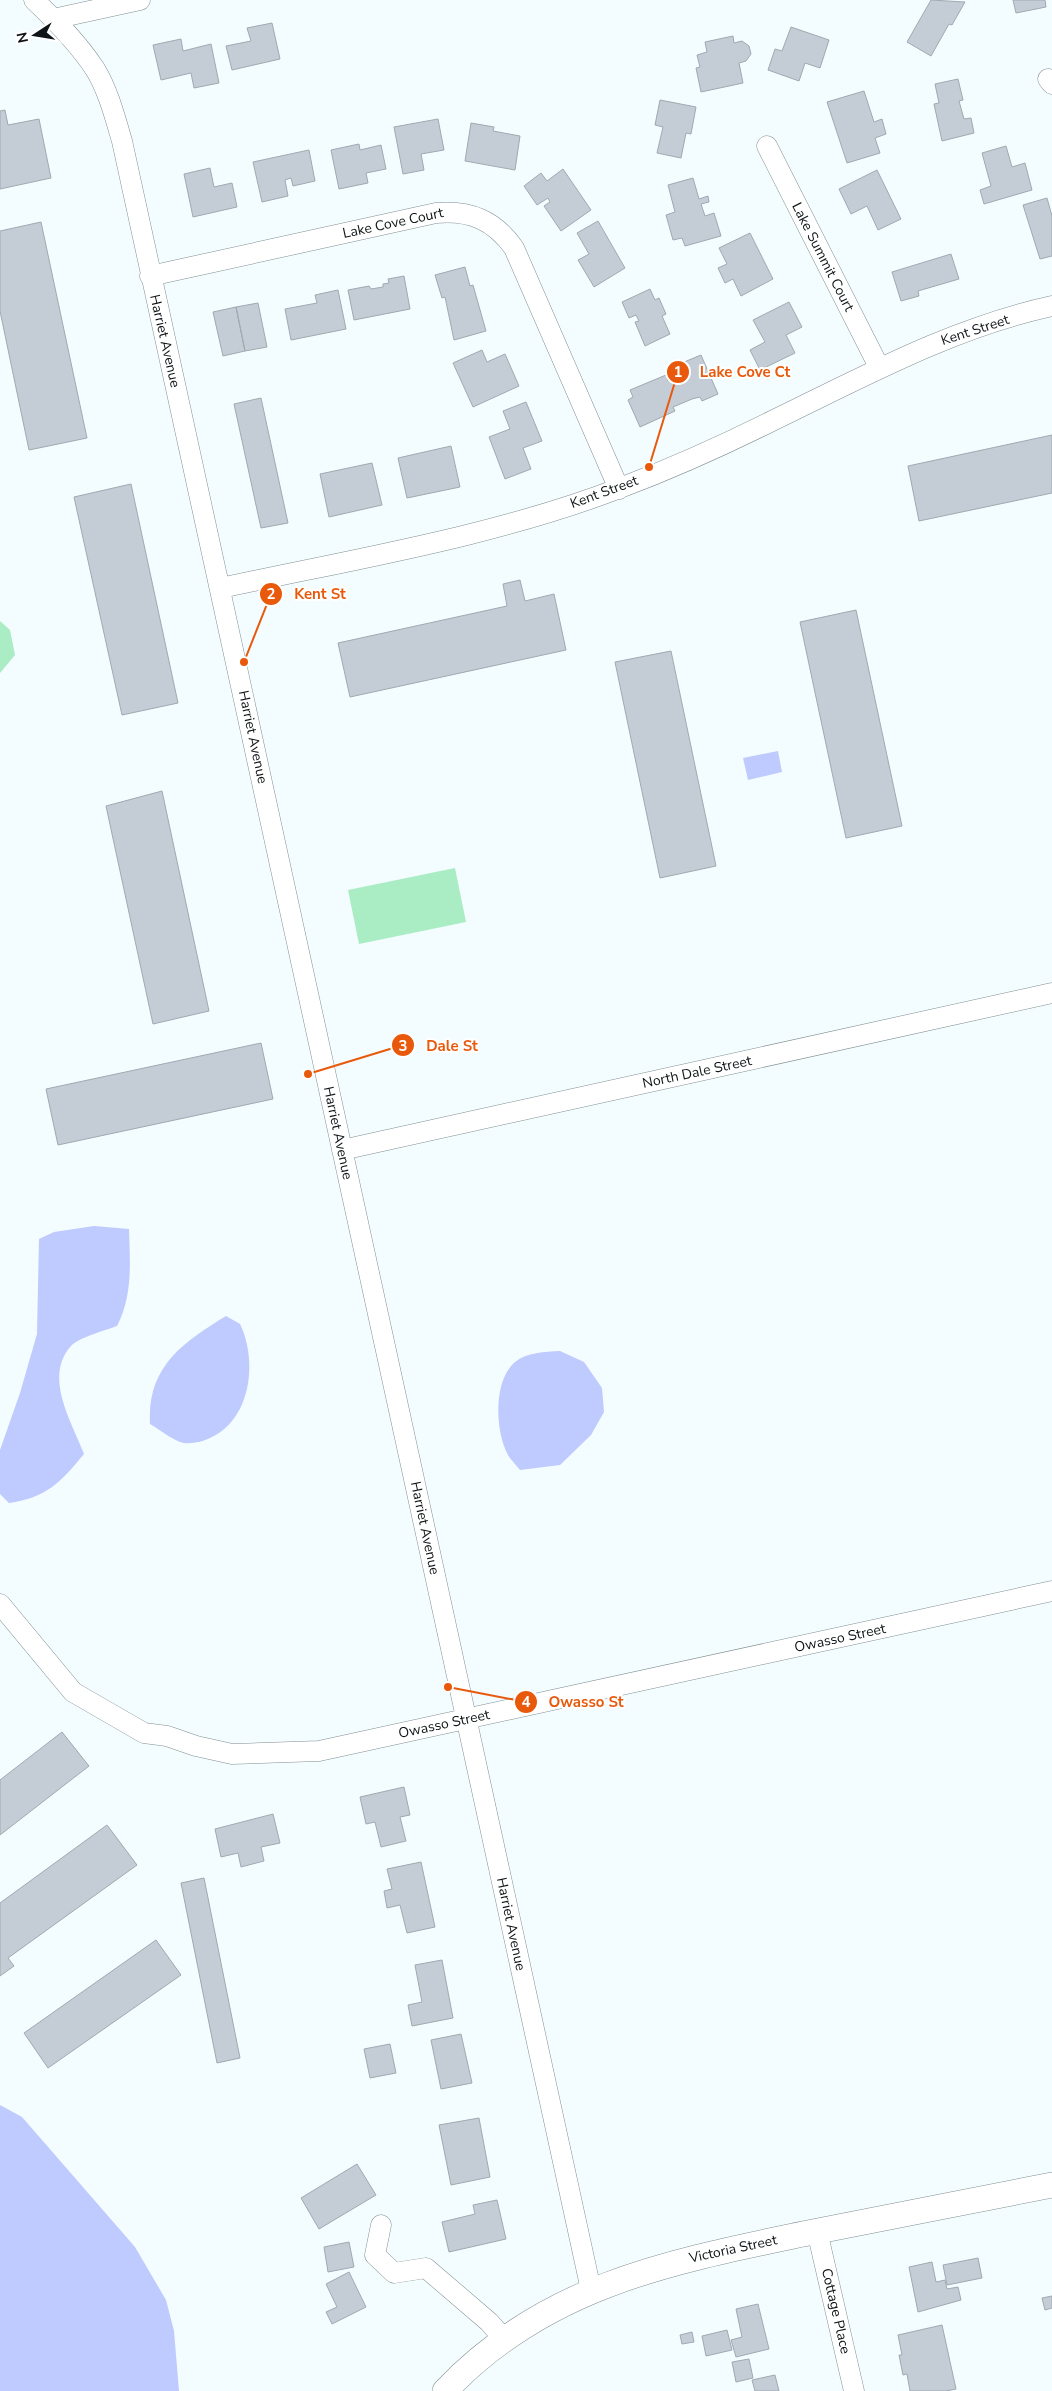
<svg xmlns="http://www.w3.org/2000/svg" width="1052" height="2391" viewBox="0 0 1052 2391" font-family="'Nunito Sans',sans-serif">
  <rect width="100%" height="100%" fill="#f3fcfe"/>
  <!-- green -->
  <path fill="#aaedc4" d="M0,621L10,630L15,655L0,673Z
    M455,868L466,922L359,944L348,890Z"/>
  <!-- water -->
  <path fill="#bfcaff" d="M778,751L782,772L748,780L743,758Z
    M94,1226L129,1229C130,1263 133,1295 117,1326C106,1330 78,1338 71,1346C43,1377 72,1422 84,1454C61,1482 46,1498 9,1503L0,1494V1450L20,1393L37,1334L39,1239L54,1232Z
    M226,1316L240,1324C258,1361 251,1420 210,1438C202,1442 189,1445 180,1442C170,1438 160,1430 150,1424C147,1367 182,1343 226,1316Z
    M560,1351L584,1362L602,1388L604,1412L591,1435L560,1465L520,1470C516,1465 511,1460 508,1455C495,1431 493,1381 515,1362C527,1352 545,1352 560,1351Z
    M0,2105L22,2117L135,2247L166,2300L174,2331L179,2391H0Z"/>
  <!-- building -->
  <path fill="#c4cdd6" stroke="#a0a9b2" d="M931,0L965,2L952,25L949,24L931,56L907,42Z
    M1013,0H1045L1046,7L1016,13Z
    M272,23L280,59L232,70L226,46L251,41L247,28Z
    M791,27L829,40L820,68L805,63L799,81L768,70L775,49L782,51Z
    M733,36L734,43L742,41L749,46L751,54L746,61L739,63L743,83L701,92L696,68L700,67L697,55L707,52L705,42Z
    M181,39L183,51L211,44L219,83L194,88L191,73L161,80L153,45Z
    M958,79L963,100L959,101L964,119L971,118L974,133L942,141L934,104L939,103L935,84Z
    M864,91L874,122L882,119L886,134L875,138L880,153L847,163L827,102Z
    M660,100L696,107L691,134L686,133L681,158L657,153L663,127L655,125Z
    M5,110L8,125L39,119L51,178L0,189V111Z
    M438,119L444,150L421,154L424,170L403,174L394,127Z
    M471,123L494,127L493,131L520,136L515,170L465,161Z
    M359,144L360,150L381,145L386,169L366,173L368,183L339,189L331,150Z
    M1006,146L1012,167L1025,163L1032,190L984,204L980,190L991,186L982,153Z
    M309,150L315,181L293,186L291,178L285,180L288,196L262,202L253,162Z
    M210,168L214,187L232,183L237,207L193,217L184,174Z
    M563,169L591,210L561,231L544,206L550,202L548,198L537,205L524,186L541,173L547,181Z
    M877,170L901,219L878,230L867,206L851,214L839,189Z
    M693,178L699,199L708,196L709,202L701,204L705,216L714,213L721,236L685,246L682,238L673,240L666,215L675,212L668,185Z
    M1047,198L1052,216V256L1040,259L1023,205Z
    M598,221L625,268L594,287L578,260L589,254L577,233Z
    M41,222L87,438L29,450L0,311V231Z
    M750,233L773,279L741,296L733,279L725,283L718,268L727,264L719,248Z
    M951,254L959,279L918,291L919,296L901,301L892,272Z
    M465,267L470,286L473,285L486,331L454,340L445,297L442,298L435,275Z
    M404,276L410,309L354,320L348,290L369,286L371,289L383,287V284L389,283L388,279Z
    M650,289L655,300L659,298L666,314L662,316L670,334L645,346L635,322L639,321L636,315L629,318L622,302Z
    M338,290L346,329L291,340L285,309L317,303L315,295Z
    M789,302L802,327L786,335L795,353L760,370L750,350L765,342L753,320Z
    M258,303L267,347L245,351L236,307Z
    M236,307L245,351L223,356L213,312Z
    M482,350L487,362L505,354L519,386L473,407L453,363Z
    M701,355L718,394L702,401L700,397L692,399L673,407L675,411L640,427L628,400L633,397L630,390L666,375L668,381L681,375L677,365Z
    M261,398L288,523L261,528L234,404Z
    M526,402L542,441L523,448L531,469L505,479L489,437L510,429L503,411Z
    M1052,435V493L919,521L908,466Z
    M451,446L460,487L407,498L398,458Z
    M372,463L382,505L329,517L320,474Z
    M131,484L178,703L122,715L74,497Z
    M520,580L525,601L554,594L566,650L350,697L338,643L507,606L503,584Z
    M856,610L902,826L846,838L800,622Z
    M671,651L716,866L660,878L615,662Z
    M162,791L209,1011L153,1024L106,806Z
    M261,1043L273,1099L58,1145L46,1089Z
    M62,1732L89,1766L0,1835V1780Z
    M404,1787L410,1815L400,1817L406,1841L381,1847L375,1822L366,1824L360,1797Z
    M273,1814L280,1843L261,1847L264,1861L241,1867L238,1853L221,1857L215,1829Z
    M107,1825L137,1865L8,1958L14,1966L0,1976V1903Z
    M421,1862L435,1927L407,1933L400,1905L387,1908L384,1891L392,1889L387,1869Z
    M204,1878L240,2058L217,2063L181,1883Z
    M156,1940L181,1975L48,2068L24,2033Z
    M442,1960L453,2018L412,2026L408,2005L422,2002L415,1965Z
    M461,2034L472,2083L441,2089L431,2040Z
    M390,2044L396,2073L370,2078L364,2049Z
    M479,2118L490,2177L451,2185L439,2125Z
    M357,2164L376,2195L319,2229L301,2198Z
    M497,2200L506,2239L449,2252L442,2222L475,2214L473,2205Z
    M349,2242L354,2267L328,2272L324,2247Z
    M978,2258L982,2278L947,2285L943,2265Z
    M932,2262L936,2282L945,2280L947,2289L958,2287L961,2300L918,2312L909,2267Z
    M349,2272L366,2307L332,2324L326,2312L337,2307L326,2284Z
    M1052,2296V2308L1045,2310L1042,2298Z
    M758,2304L769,2349L736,2357L731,2340L742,2337L736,2309Z
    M942,2325L956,2389L946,2391H910L907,2374L903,2375L899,2355H902L898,2335Z
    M727,2330L732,2350L706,2356L702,2336Z
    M692,2332L694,2342L682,2344L680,2335Z
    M749,2359L753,2378L736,2382L732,2362Z
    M775,2375L779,2391H755L752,2380Z"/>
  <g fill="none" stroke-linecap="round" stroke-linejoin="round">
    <!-- minor casing -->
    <g stroke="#839094" stroke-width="21">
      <path id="minor" d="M34,0C56,21 78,43 95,69C108,90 115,117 122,141L591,2290
        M53,19L140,0
        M1048,79L1052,84
        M767,146L879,367
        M150,276L436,213C470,210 494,220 514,248L619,489
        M221,588C354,559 492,537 620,488C673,468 724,445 774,420C865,376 952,328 1052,306
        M342,1150L1052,993
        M0,1604L73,1692L144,1733L167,1736L196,1746L232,1754L319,1751L1052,1591
        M381,2225L375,2255L394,2273L426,2268L489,2322L505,2340
        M817,2231L854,2391"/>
    </g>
    <!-- tertiary casing -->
    <g stroke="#839094" stroke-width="26">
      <path id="tertiary" d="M445,2391C544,2286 669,2262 803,2234C886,2217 969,2202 1052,2185"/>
    </g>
    <!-- minor -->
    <use href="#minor" stroke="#fff" stroke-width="20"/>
    <!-- tertiary -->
    <use href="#tertiary" stroke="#fff" stroke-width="25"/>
  </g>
  <g text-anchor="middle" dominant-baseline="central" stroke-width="4" stroke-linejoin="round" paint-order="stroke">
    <!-- street labels -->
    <g font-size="14" fill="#0f1416" stroke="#fff">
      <text transform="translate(393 223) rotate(-12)">Lake Cove Court</text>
      <text transform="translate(823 257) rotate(63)">Lake Summit Court</text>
      <text transform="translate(975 330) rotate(-18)">Kent Street</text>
      <text transform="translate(165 341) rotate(77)">Harriet Avenue</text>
      <text transform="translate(604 492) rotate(-20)">Kent Street</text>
      <text transform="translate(253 737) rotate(78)">Harriet Avenue</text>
      <text transform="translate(697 1072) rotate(-12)">North Dale Street</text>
      <text transform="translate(338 1133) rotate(78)">Harriet Avenue</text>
      <text transform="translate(425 1528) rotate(78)">Harriet Avenue</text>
      <text transform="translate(840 1638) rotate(-12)">Owasso Street</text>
      <text transform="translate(444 1724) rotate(-12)">Owasso Street</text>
      <text transform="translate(511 1924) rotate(78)">Harriet Avenue</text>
      <text transform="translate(733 2249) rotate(-12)">Victoria Street</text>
      <text transform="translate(836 2311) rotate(77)">Cottage Place</text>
    </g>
  </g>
  <!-- callouts -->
  <path fill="none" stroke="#e8590c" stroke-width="2" d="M649 467L678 372M244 662L271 594M308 1074L403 1045M448 1687L526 1702"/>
  <g fill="#e8590c" stroke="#fff" stroke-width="2">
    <circle cx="649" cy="467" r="5"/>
    <circle cx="244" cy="662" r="5"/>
    <circle cx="308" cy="1074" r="5"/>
    <circle cx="448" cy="1687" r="5"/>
    <circle cx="678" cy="372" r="12"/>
    <circle cx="271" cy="594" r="12"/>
    <circle cx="403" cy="1045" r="12"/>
    <circle cx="526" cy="1702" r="12"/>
  </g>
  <g font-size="15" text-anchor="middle" font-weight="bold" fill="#fff">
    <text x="678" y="377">1</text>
    <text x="271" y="599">2</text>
    <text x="403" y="1051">3</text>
    <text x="526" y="1707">4</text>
  </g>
  <g font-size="15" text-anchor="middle" font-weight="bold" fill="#e8590c" stroke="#fff" stroke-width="4" stroke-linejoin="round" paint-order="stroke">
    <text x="745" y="377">Lake Cove Ct</text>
    <text x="320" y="599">Kent St</text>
    <text x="452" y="1051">Dale St</text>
    <text x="586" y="1707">Owasso St</text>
  </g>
  <!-- north arrow -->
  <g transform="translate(35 35) rotate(258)" stroke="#ffffff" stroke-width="4" paint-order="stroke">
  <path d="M0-4L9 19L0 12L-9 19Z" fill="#0f1416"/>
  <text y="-8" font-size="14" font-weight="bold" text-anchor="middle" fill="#0f1416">N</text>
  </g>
</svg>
